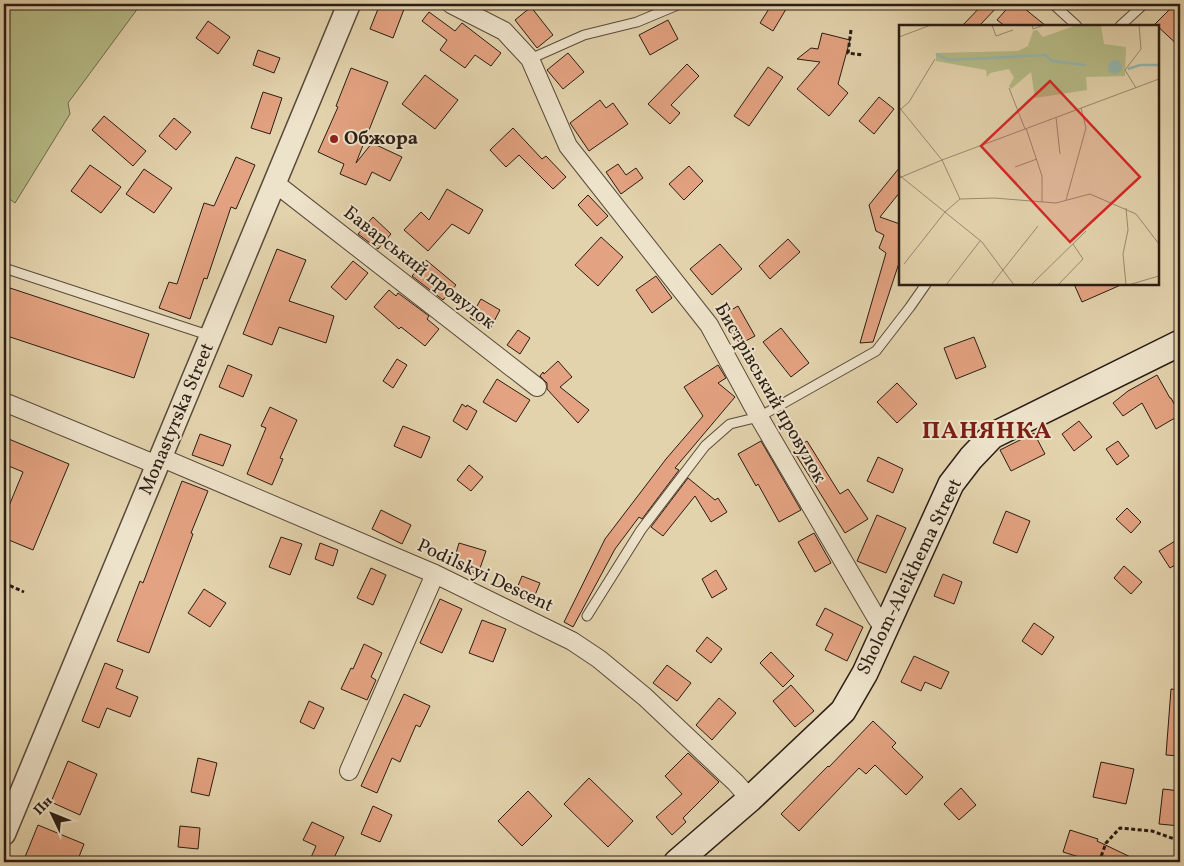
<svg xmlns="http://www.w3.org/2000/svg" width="1184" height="866" viewBox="0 0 1184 866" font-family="Vollkorn,serif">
  <rect width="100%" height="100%" fill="#e3d3ad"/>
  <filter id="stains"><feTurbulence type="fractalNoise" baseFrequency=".004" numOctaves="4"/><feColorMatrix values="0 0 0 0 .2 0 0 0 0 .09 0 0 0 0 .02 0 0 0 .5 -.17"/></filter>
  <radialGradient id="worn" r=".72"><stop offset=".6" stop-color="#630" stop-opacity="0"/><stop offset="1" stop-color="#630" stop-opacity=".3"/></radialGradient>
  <!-- green -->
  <path fill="#b6bc88" stroke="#706c4e" d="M4,4H141L68,103L70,114L15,203L4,195Z"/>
  <!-- building -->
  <path fill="#e3a281" stroke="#2b1d14" d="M380,4H406L393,38L370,29Z
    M772,4H789L773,31L760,23Z
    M983,4H1000L979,26H962Z
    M1011,4H1019L1046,26H1005L997,20Z
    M1175,4H1180V47L1155,24Z
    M531,7L553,35L537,48L515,20Z
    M429,12L455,31L462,23L501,53L491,66L475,55L465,68L440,50L447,40L422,21Z
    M668,20L678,39L650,55L639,35Z
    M208,21L230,37L218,54L196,38Z
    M822,33L850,40L838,84L848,93L829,116L797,89L820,62L797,59L811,48L818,49Z
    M258,50L280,58L274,73L253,65Z
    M568,53L584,72L563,89L547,70Z
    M687,64L699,76L671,105L680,113L670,124L648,104Z
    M768,67L783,77L749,126L734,116Z
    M351,68L388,82L356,163L372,143L402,157L390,181L372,172L366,185L340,174L344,164L318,152L338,107L336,106Z
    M425,75L458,100L435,129L402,104Z
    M263,92L282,98L270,134L251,128Z
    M879,97L894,109L874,134L859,121Z
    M600,100L606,108L613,103L628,124L589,151L570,123Z
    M104,116L146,151L133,166L92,130Z
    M174,118L191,132L176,150L159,136Z
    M513,128L542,159L546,156L566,177L553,189L519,155L506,167L490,150Z
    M236,157L255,165L236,209L231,207L207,279L204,278L190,319L159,308L169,282L177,284L204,203L214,206Z
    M618,164L626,175L636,168L643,178L621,194L606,172Z
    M90,165L121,187L101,213L71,191Z
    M689,166L703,181L684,200L669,184Z
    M900,167V192L880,217L900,224V260L873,342L860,343L886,253L879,248L884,235L876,231L869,205Z
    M144,169L172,188L154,213L126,194Z
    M447,189L483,210L469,234L452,224L428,251L404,230L421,212L429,220Z
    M588,195L608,216L597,226L578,205Z
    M373,217L391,234L378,249L358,234Z
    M601,237L623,257L598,286L575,265Z
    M788,239L800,252L770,279L759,266Z
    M720,244L742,269L712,295L690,269Z
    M277,249L306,260L289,301L334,316L326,343L279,327L272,345L243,334Z
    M426,260L456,285L443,300L412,276Z
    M353,261L368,273L346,300L331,287Z
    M656,276L672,298L652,313L636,290Z
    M1074,284H1123L1082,302Z
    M4,286L149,334L134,378L4,335Z
    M389,290L396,296L398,293L429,316L427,319L439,329L425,346L401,327L399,329L374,307Z
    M481,299L500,310L490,329L470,318Z
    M738,306L755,336L740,344L723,315Z
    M781,328L809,363L791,377L763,342Z
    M518,330L530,338L520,354L507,345Z
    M974,337L986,367L956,379L944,348Z
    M397,359L407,365L393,388L383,381Z
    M558,361L572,377L560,387L589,410L578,423L547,389V383L540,376L543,372L544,374Z
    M228,365L252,375L243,397L219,387Z
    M718,365L726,378L718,383L735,397L675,468L679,470L642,519L639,517L615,549L573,627L564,622L605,539L666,459L703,416L684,387Z
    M1157,375L1170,398H1171L1180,415L1156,429L1142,403L1123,416L1113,403L1128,391Z
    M497,379L530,400L516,422L483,402Z
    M897,383L917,404L897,423L877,402Z
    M462,404L466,407L467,405L477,411L467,430L453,421Z
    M270,407L297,420L280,458L283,459L272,485L247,474L266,428L261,426Z
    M1079,421L1092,437L1074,451L1062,434Z
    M403,426L430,437L421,458L394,446Z
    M1034,433L1045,454L1011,471L1000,450Z
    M200,434L231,445L223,466L192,455Z
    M4,437L69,464L33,550L4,538V518L23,472L4,464Z
    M761,441L801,510L779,522L758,484L756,486L738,454Z
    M807,441L840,494L848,489L868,519L845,533L793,450Z
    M1118,441L1129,456L1117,465L1106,449Z
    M878,457L903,469L893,493L867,481Z
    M469,465L483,477L471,491L457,480Z
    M688,478L715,500L718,498L727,512L711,522L695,496L663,536L651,527Z
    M182,481L208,491L191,533L193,534L149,653L117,641L140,581L143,583Z
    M1127,508L1141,522L1131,533L1116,519Z
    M381,510L411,525L402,544L372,529Z
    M1006,511L1030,521L1017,553L993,543Z
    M877,515L906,528L886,573L857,561Z
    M814,533L831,563L815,572L798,542Z
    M281,537L302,544L290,575L269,567Z
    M1175,541L1180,550V562L1170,568L1159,551Z
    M320,543L338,550L333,566L315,559Z
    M459,543L486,551L478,574L452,567Z
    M1124,566L1142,582L1131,594L1114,578Z
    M371,568L386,575L373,605L357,598Z
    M716,570L727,589L712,598L702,579Z
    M943,574L962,582L954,604L934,596Z
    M522,576L540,583L533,600L515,593Z
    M204,589L226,603L210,627L188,613Z
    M440,599L462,609L442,653L420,643Z
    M825,608L863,627L847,661L825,650L833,634L816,625Z
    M482,620L506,629L493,662L469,653Z
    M1034,623L1054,637L1042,655L1022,641Z
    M707,637L722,649L711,663L696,651Z
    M364,644L382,653L371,677L376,680L367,700L341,689L351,668L353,669Z
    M771,652L794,676L783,687L760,663Z
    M914,656L949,672L941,689L925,682L921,691L901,682Z
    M105,663L123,670L116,688L138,697L130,717L107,708L99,728L82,721Z
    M667,665L691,683L677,701L653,683Z
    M791,685L814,711L795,727L773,701Z
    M1171,689L1180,690V756L1166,755Z
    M404,694L430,706L420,727L416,725L400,762L392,758L377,793L361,786Z
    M719,698L736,713L712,740L696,725Z
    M309,701L324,708L314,729L300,722Z
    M873,721L896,743L892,747L923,777L906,795L875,765L866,774L859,768L799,831L781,814L828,766L829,767Z
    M688,753L719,782L683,818L686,822L672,835L656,817L682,794L665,776Z
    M198,758L217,763L209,796L191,792Z
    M68,761L97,774L80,815L51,802Z
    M1101,762L1134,769L1126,804L1093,797Z
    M589,778L633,821L608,847L564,804Z
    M961,788L976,805L959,820L944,804Z
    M1163,789L1180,791V826L1159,824Z
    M528,791L552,816L522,846L498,821Z
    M373,806L392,815L380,842L361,834Z
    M312,822L344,837L332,862H309L316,846L303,840Z
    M38,825L84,844L77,862H23Z
    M180,826L200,828L198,849L178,847Z
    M1070,830L1098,839L1097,841L1141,862H1095L1063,852Z"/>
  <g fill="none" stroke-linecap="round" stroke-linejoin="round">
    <!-- service casing -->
    <g stroke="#594a3a" stroke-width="11">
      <path id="service" d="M1053,4L1077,26
        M1120,26L1144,4
        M530,59L584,35L637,22L680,4
        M4,268L211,336
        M587,616L641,530L705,446L730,424L759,417L876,351L910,307L926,284"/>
    </g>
    <!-- minor casing -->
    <g stroke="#594a3a" stroke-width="20">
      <path id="minor" d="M451,4L504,31L530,59L568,146L709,325L759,417L876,617L885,630
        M275,183L537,387
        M4,402L157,465
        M160,457L435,574L572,641L599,659L645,697L736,783L750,799
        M349,771L435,574"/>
    </g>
    <!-- tertiary casing -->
    <g stroke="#594a3a" stroke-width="25">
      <path id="tertiary" d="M4,834L349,4"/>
    </g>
    <!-- secondary casing -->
    <g stroke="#2b1d14" stroke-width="28">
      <path id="secondary" d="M677,862L750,799L843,711L865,673L951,484L971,458L992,436L1180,343"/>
    </g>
    <!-- path -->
    <path stroke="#2b1d14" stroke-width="3" stroke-dasharray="4 2.5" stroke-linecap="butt" d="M851,30L848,53L863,55
      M4,583L24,592
      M1099,862L1106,843L1120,828L1152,831L1180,841"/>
    <!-- service -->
    <use href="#service" stroke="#ede2ca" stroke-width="9"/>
    <!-- minor -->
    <use href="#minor" stroke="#ede2ca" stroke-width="18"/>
    <!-- tertiary -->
    <use href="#tertiary" stroke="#ede2ca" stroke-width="22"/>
    <!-- secondary -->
    <use href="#secondary" stroke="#ede2ca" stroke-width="25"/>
  </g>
  <!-- markers -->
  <circle fill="#8f2418" stroke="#ede2ca" stroke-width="2" cx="334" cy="139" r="5"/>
  <g text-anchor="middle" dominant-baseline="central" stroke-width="4" stroke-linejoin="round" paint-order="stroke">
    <!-- poi labels -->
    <g font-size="19" font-weight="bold" fill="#2b1d14" stroke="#ede2ca" text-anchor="start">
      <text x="344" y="139">Обжора</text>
    </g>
    <!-- street labels -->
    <g font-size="19" fill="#2b1d14" stroke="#ede2ca">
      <text transform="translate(419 268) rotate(38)">Баварський провулок</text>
      <text transform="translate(770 393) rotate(60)">Бистрівський провулок</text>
      <text transform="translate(177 419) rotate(-67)">Monastyrska Street</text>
      <text transform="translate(485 576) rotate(25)">Podilskyi Descent</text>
      <text transform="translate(910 577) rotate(-64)">Sholom-Aleikhema Street</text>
    </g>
    <!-- district labels -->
    <g font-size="24" font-weight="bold" letter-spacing="1" fill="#7a1f14" stroke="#ede2ca">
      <text x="987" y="432">ПАНЯНКА</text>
    </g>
  </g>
  <!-- overview -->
  <g transform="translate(899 25)">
    <rect width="260" height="260" fill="#e3d3ad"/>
    <path d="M178,0H202L205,19L227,22L226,51L187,52L188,65L136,73L132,47L112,64L110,61L115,53L110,44L91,48L88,52L87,45L37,36V28L119,26L129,21L134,6L138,5L144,12Z" fill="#b6bc88"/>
    <path d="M209 42a7 7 0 1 1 14 0a7 7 0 1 1-14 0Z" fill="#96b7af"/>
    <path fill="none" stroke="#96b7af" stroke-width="2.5" d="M37,29L50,35L146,30L153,36L186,40M229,44L241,40H260"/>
    <path fill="none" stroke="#998a70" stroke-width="1" d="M93,0L97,11L114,5M133,0L134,4L145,0M0,12L32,0M110,63L126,104M237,63L226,45L242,24L240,0M0,82L43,135L61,174L95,173L157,178L191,169L237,189L260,219M2,84L10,77L36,34M157,92L161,129M127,103L143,151V177M43,135L260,54M116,142L138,134M0,150L83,217L115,260M0,153L43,135M167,175L187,103L182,83M5,239L46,187L61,174M47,260L81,216M92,260L139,201M132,260L187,206M159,260L184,234L174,219M227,260L224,229L229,205L227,183M229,260L260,251"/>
    <path fill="#d62828" fill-opacity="0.15" stroke="#d62828" stroke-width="2.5" d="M151,56L241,152L171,217L82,121Z"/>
    <rect width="260" height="260" fill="none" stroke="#2b1d14" stroke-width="2.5"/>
  </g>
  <!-- margin -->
  <rect width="1184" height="866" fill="none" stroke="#e3d3ad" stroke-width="20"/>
  <rect x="5" y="5" width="1174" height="856" fill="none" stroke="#2b1d14" stroke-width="2.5"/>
  <rect x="10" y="10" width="1164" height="846" fill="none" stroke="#2b1d14"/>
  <!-- north arrow -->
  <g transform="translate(52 814) rotate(313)" stroke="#ede2ca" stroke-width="4" paint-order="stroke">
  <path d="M0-4L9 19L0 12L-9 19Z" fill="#2b1d14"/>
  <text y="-8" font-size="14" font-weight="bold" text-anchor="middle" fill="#2b1d14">Пн</text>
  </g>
  <rect width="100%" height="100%" filter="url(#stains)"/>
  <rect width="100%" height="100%" fill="url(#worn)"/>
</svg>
